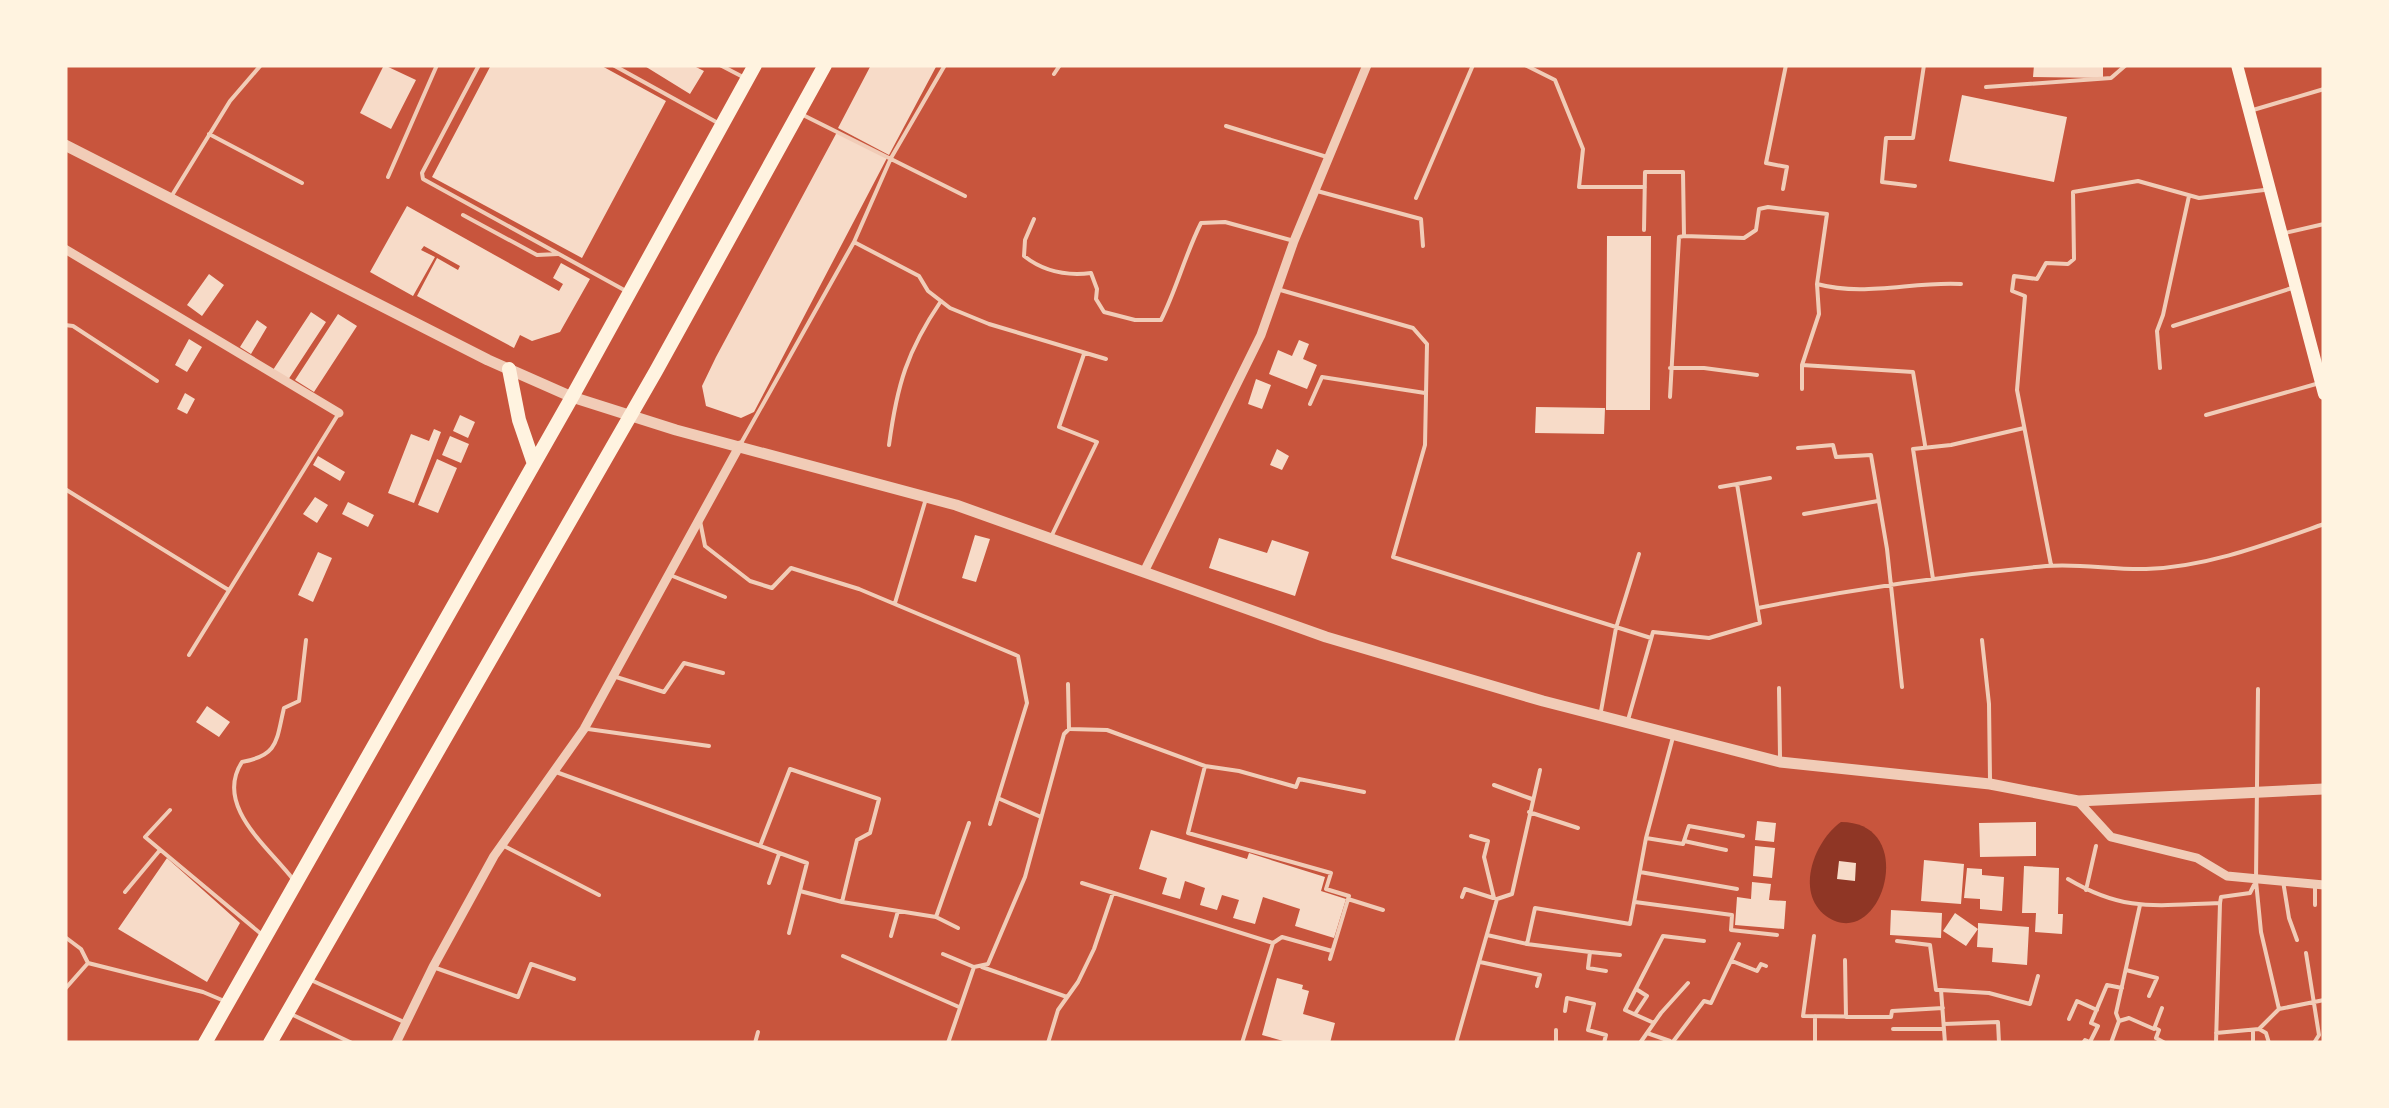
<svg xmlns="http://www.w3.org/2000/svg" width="2389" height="1108" viewBox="0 0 2389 1108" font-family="Montserrat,sans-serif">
  <rect width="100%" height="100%" fill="#c8553d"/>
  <!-- water -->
  <path fill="#8f3625" d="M1841,822C1921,822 1881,955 1826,916C1794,892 1815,840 1841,822Z"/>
  <!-- building -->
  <path fill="#f7dbc8" d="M384,65L416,80L391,129L360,113Z
    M491,65H600L666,101L582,258L432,177Z
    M643,65H692L704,71L690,94Z
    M871,65H937L889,155L838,128Z
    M2034,65H2103V78L2033,77Z
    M1962,95L2067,117L2054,182L1949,161Z
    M837,132L887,158L754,412L741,418L706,406L702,386L716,357Z
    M407,206L559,291L563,284L553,278L561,263L590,279L560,332L532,341L520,335L514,348L417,296L437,258L458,270L460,266L424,246L421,250L435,257L413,296L370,272Z
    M1607,236H1651L1650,410H1606Z
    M209,274L224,285L202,316L187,305Z
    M311,312L326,322L288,380L273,370Z
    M338,314L357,326L314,392L295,380Z
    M257,320L267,327L251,354L240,347Z
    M189,339L202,347L187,372L175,365Z
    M1299,340L1309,344L1303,359L1317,365L1307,389L1269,374L1278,350L1292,356Z
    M1256,379L1271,385L1262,409L1248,404Z
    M185,393L195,399L187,414L177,409Z
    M1536,407L1605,408L1604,434L1535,433Z
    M460,415L475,422L468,438L453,431Z
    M434,429L441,432L414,503L388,493L411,434L429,441Z
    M450,436L469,444L461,463L442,455Z
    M1277,449L1289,456L1282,470L1270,465Z
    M318,456L345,472L340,481L313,465Z
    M437,459L457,468L438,513L418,505Z
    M315,497L328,505L317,523L303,514Z
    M348,502L374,515L368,527L342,514Z
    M975,535L990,539L976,582L962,578Z
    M1219,538L1267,553L1272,540L1309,552L1295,596L1209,568Z
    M318,552L332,558L313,602L298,595Z
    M207,706L230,722L219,737L196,722Z
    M1757,821L1776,823L1774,842L1755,840Z
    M2036,822V856L1980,857L1979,823Z
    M1151,830L1247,859L1249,853L1325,877L1321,891L1346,899L1334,938L1295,926L1300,909L1263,897L1255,924L1233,918L1239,900L1222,895L1217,910L1200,905L1205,888L1185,881L1180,899L1162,894L1167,878L1139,869Z
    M1755,846L1775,848L1772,878L1753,876Z
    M167,858L240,923L207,982L118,929Z
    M1924,860L1964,864L1961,904L1921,901Z
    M1839,861L1856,863L1855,881L1837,879Z
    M2024,866L2059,868L2058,914H2063L2062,934L2035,932L2036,913H2022Z
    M1967,868L1982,869V875L2004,877L2002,911L1980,909V899L1964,898Z
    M1752,882L1771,884L1769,900L1786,901L1784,929L1735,925L1737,897L1751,899Z
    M1891,910L1942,913L1941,938L1890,935Z
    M1955,913L1978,929V923L2029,927L2027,965L1992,962L1993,948L1977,947L1978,929L1966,946L1943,931Z
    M1277,978L1303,985L1302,989L1309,991L1303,1014L1335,1023L1330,1043H1290L1262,1035Z"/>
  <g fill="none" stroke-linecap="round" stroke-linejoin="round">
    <!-- service -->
    <path stroke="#f1ccb7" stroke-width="4" d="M479,65L422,173L423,179L626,291
      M613,65L718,123
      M720,65L743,77
      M1525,65L1555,80L1583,149L1579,187H1645
      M1054,74L1060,65
      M1986,87L2111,78L2126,65
      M2253,110L2324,89
      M803,115L965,196
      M1226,126L1327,157
      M209,134L302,183
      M388,177L437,65
      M1915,186L1882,182L1886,138H1913L1924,65
      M1783,189L1787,167L1766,163L1786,65
      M1317,191L1421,219L1423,246
      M171,197L230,101L261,65
      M1416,198L1473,65
      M463,215L537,255L558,254
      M1034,219L1025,240L1024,256C1043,271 1067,276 1091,273L1097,289L1096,299L1104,312L1135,320H1161C1177,288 1185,255 1201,223L1225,222L1294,241
      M1644,230L1645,172H1683L1684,236L1744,238L1756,230L1759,209L1768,207L1827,214L1817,284C1865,297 1913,281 1961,284
      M2285,233L2324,224
      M854,242L919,276L928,291L950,308L989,324L1106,359
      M1277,289L1413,328L1427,344L1425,445L1393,557L1651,638
      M65,325L73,326L157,381
      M2173,326L2292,288
      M1802,365L1913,372L1925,445
      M1670,368H1704L1757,375
      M2160,368L2157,331L2163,315L2189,196
      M1802,389V365L1819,314L1817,284
      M1670,397L1679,237L1684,236
      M1310,404L1322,377L1425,393
      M2206,415L2316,384
      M740,445L854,242L891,158L945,65
      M889,445C897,385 907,351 941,301
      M1798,448L1833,445L1836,457L1871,455L1887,549L1902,687
      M1720,487L1737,484
      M65,489L227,589
      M1804,514L1878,501
      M700,521L705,546L750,581L772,588L791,568L859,589L1018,656L1027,703L990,824
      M1052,535L1097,442L1059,427L1084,354
      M2051,565L2017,390L2025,296L2012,291L2014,276L2037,279L2046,263L2068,264L2074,259L2073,192L2138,181L2199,198L2264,190
      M670,575L725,597
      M1933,579L1913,449L1951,445L2024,428
      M895,603L925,502
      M1758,608C1853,589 1949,575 2046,566C2079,563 2113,570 2146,569C2207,567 2267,544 2324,524
      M1982,640L1989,704L1990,779
      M189,655L339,413
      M613,676L664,692L684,663L723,673
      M1779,688L1780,757
      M2258,689L2256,881L2261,932L2279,1009
      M1601,711L1616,628L1639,554
      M1628,720L1653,632L1709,638L1760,623L1737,484L1770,478
      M588,729L709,746
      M1070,729L1107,730L1205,766L1239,771L1296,787L1299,779L1364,792
      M1205,766L1188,833L1331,873L1326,889L1349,896L1330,959
      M556,772L807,863L789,933
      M1494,785L1532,799
      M1000,799L1041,817
      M170,810L145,837L260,933
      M1529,812L1578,828
      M1471,836L1488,841L1484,857L1494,898
      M1646,838L1683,844L1689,826L1743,836
      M1684,841L1726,850
      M502,845L599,895
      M760,846L790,769L879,799L870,833L857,840L842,902
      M1640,872L1737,889
      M292,878C267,846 214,805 242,762C279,755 276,741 284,708L299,701L306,640
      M2068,879C2125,913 2158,905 2220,903L2221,897L2250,893L2254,885
      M2283,881L2289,918L2297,940
      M769,883L779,854
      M1082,883L1273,943
      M2315,888V905
      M2086,890L2096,846
      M800,891L842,902L936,917L969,823
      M125,892L160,850
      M1462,897L1465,889L1493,898
      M1348,899L1383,910
      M1635,902L1732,915L1731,930L1777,935
      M936,917L958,928
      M1487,935L1527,944L1535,908L1630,924L1646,838L1673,737
      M891,936L898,911
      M1814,936L1803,1016L1891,1017L1892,1011L1943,1008
      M65,937L81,949L88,963L65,989
      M1897,941L1930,945L1936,990H1941
      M1273,943L1282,937L1332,951
      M1527,944L1590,952L1588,968L1606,971
      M1590,952L1620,955
      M2306,953L2319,1035L2314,1043
      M943,954L974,967
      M843,956L959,1007
      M1845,960L1846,1017
      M1732,961L1757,971L1761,964L1766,966
      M1480,962L1540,975L1537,986
      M88,963L203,992L222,1000
      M433,967L518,997L531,964L574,979
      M982,967L1067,997
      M2126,970L2157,978L2149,996
      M313,981L404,1022
      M1941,990L1989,993L2030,1004L2038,976
      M1941,990L1945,1043
      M1565,1011L1567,998L1594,1004L1588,1030L1606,1035L1604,1043
      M1635,1014L1647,996L1636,989
      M293,1015L352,1043
      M2069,1019L2077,1001L2097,1010
      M2119,1021L2129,1018L2154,1029L2162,1008
      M1654,1023L1625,1010L1663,936L1704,941
      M1944,1024L1998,1022L1999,1043
      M2155,1028L2159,1030L2156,1038L2165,1043
      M1893,1029H1944
      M2259,1029L2266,1033L2269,1043
      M1556,1030V1043
      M1647,1033L1670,1041
      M2216,1033L2259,1029L2279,1009L2324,1000
      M755,1043L758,1032
      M948,1043L974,967L988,964L1025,877L1064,734L1069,729L1068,684
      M1048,1043L1058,1010L1078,982L1094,949L1113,893
      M1242,1043L1273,943
      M1456,1043L1497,899L1512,894L1540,770
      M1640,1043L1661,1013L1688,983
      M1672,1043L1704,1001L1711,1003L1739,944
      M1815,1043V1016
      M2083,1043L2085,1040L2090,1042L2098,1026L2091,1023L2107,985L2122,988
      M2111,1043L2119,1021L2116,1013L2140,905
      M2216,1043L2220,903
      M2253,1043V1030"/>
    <!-- minor -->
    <path stroke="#f1ccb7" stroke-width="9" d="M65,249L339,413
      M1144,572L1261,335L1294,241L1367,65
      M2078,801L2111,837L2197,858L2227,876L2324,885
      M396,1043L433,967L494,856L584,729L740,445"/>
    <!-- tertiary -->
    <path stroke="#f1ccb7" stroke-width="11" d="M65,145L488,360L572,397L676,430L956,505L1326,637L1543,701L1780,762L1990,784L2078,801L2324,789"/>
    <!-- secondary -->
    <path stroke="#fff3e0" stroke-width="12" d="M2237,65L2324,394"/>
    <!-- primary -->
    <path stroke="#fff3e0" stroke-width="14" d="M509,369L519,420L533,461
      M205,1043L572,397L755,65
      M270,1043L656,371L825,65"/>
  </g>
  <!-- border -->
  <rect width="2389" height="1108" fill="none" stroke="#fff3e0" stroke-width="135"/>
</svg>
